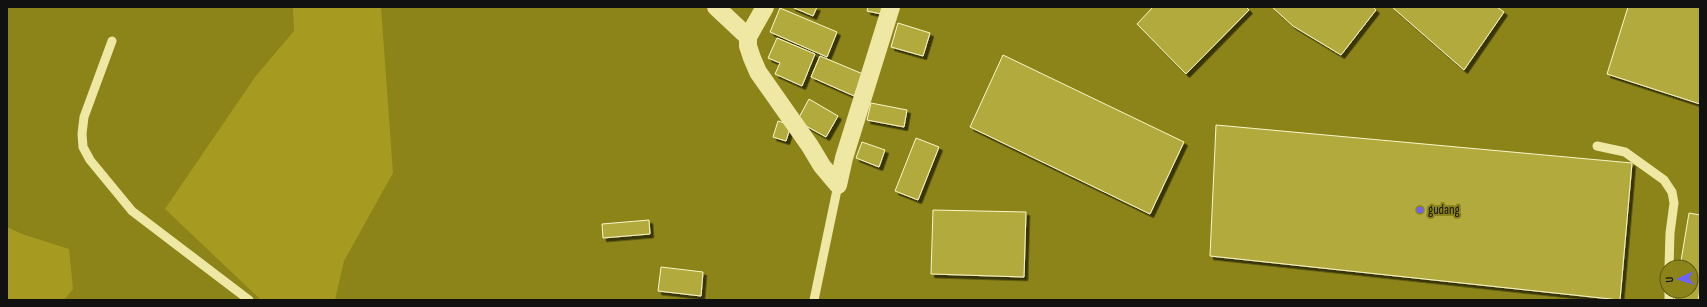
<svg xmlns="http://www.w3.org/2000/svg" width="1707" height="307" viewBox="0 0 1707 307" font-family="'Sofia Sans Condensed',sans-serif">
  <defs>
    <filter id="shadow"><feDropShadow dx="3.5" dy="3.5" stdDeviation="0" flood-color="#0009"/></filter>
  </defs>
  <rect width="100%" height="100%" fill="#8c8418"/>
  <!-- green -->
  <path fill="#a69a21" d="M293,7H381L393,173L344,261L335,300H261L165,209L255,77L294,31Z
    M7,227L22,234L69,249L73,289L64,300H7Z"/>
  <!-- building -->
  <path fill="#b3aa3d" stroke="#faf6ca" filter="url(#shadow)" d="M792,7H817L813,16Z
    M868,7H883L881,14L867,11Z
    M1153,7H1246L1249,10L1186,74L1137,24Z
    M1272,7H1373L1376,10L1341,55L1293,26Z
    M1392,7H1497L1504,12L1464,70Z
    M1628,7H1700V104L1607,74Z
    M780,8L837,32L827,57L770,32Z
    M898,23L930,33L923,56L891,47Z
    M777,38L815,54L802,86L775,74L780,63L768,58Z
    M1003,55L1184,142L1150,214L970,127Z
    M820,56L863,74L854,96L811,77Z
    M809,99L838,116L826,137L797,121Z
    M871,103L907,110L904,127L867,120Z
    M778,121L791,125L786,141L773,137Z
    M1216,125L1632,163L1620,300L1210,256Z
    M916,138L939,147L918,200L895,191Z
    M862,142L885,150L879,167L856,158Z
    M933,210L1026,212L1024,277L931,274Z
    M1689,213L1700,215V290L1698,300H1674L1676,291H1691V267H1680Z
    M649,220L650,234L603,238L602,224Z
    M661,267L703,272L701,296L658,291Z"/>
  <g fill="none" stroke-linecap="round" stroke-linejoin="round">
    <!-- lane -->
    <path stroke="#eee8a4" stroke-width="9" d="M112,41L84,117L82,134L83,147L90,160L132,211L249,300
      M1597,146L1625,152L1664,180L1672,192L1674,203L1670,233L1669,267
      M814,300L838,185
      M1669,300V291"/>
    <!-- street -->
    <path stroke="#eee8a4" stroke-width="18" d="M716,7L748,37
      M765,7L748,37V46L752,58L758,72L810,146L822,166L838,185
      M838,185L844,158L891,7"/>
  </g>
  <!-- markers -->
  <circle fill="#6d61ff" stroke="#8c8418" stroke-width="1.5" cx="1420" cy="210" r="4"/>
  <g text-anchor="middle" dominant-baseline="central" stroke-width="4" stroke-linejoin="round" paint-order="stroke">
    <!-- poi labels -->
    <g font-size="13" fill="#111" stroke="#8c8418" text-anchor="start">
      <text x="1428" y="210">gudang</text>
    </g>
  </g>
  <!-- border -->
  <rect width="1707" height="307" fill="none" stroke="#111111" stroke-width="16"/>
  <!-- north arrow -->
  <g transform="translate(1679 279) rotate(266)"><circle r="19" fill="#8c8418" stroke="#5b5615"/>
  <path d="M0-3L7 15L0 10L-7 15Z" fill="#6d61ff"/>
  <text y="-6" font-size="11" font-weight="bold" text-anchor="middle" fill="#111111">U</text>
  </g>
</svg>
